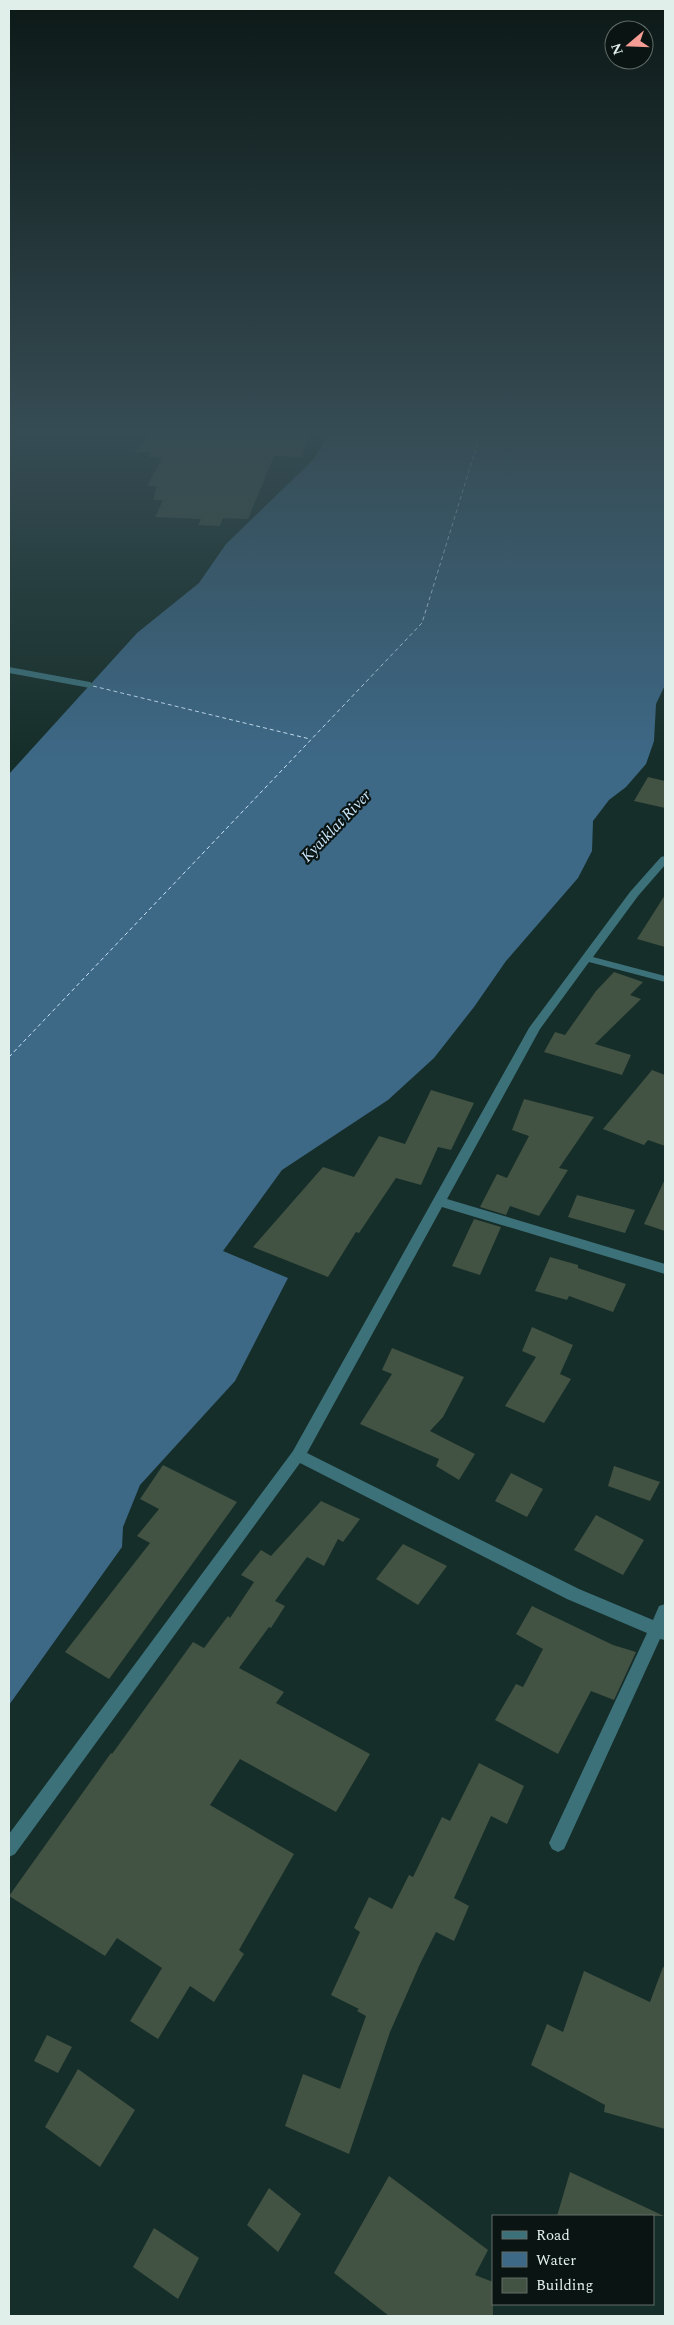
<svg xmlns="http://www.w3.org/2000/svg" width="674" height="2325" viewBox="0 0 674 2325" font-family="Spectral,serif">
  <rect width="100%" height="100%" fill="#162e29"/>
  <!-- water -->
  <path fill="#3d6886" d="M330,432H665V685L656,704L654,741L646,764L626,787L609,800L593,821L592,851L578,878L506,961L474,1007L434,1058L388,1100L282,1170L223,1251L288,1278L235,1381L140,1485L123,1527L122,1547L9,1705V774L137,633L199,583L226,544L314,459Z"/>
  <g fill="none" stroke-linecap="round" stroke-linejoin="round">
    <!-- ferry -->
    <path stroke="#cae5f9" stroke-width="1" stroke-dasharray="4 3" stroke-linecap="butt" d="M93,686L310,739
      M9,1057L422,623L481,432"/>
  </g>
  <!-- building -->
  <path fill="#425243" d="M152,432H311L302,457L274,456L248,519L223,518L220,526L198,525L201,519L155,517L163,500H153L157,486H147L162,458L148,457L151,452L134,453Z
    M648,777L665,781V808L634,801Z
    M665,895V947L637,939Z
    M614,972L643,982L630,995L641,999L595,1044L631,1055L622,1075L544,1052L555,1032L565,1035L596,991Z
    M652,1070L665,1075V1146L648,1140L644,1145L603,1129Z
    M431,1090L474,1103L451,1150L438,1147L421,1185L396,1178L359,1233L356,1232L328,1277L253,1247L323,1167L354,1177L379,1136L405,1144Z
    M524,1099L594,1117L559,1168L568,1170L539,1216L510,1206L506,1215L480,1207L497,1174L507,1178L529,1136L512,1130Z
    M665,1179V1231L644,1224Z
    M577,1195L635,1210L625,1233L568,1217Z
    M474,1219L501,1227L480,1275L452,1266Z
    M550,1257L578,1265V1268L626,1284L613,1312L569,1296L567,1300L535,1291Z
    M532,1327L573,1345L560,1374L571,1379L544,1423L505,1406L536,1357L522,1351Z
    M392,1348L464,1377L443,1417L430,1431L475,1454L459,1480L436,1466L439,1459L360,1424L392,1374L382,1370Z
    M163,1465L237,1502L109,1679L65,1652L150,1543L137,1536L159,1509L140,1499Z
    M614,1466L660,1482L650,1501L608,1486Z
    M511,1473L543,1489L527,1517L495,1501Z
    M321,1501L360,1519L343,1542L338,1539L324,1566L307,1557L275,1601L285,1606L271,1628L269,1627L239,1668L284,1692L276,1703L370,1754L336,1812L240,1759L210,1805L294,1854L239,1950L244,1954L214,2002L190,1986L158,2039L130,2021L162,1968L117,1938L105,1956L9,1896L111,1753L112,1754L193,1642L204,1648L228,1616L230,1618L254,1582L241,1575L261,1550L271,1556Z
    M596,1515L644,1540L623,1575L574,1550Z
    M403,1544L447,1566L418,1605L376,1579Z
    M532,1606L613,1645L636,1652L614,1700L591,1691L558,1754L495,1720L516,1684L523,1687L543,1649L516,1634Z
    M479,1763L524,1786L507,1824L491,1816L454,1898L469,1906L454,1941L436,1932L420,1964L390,2032L349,2154L285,2126L303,2074L340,2089L366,2016L357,2011L359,2009L331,1995L360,1932L354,1928L369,1897L392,1909L409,1875L413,1877L442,1817L450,1821Z
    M663,1967L665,1968V2129L604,2112L605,2105L531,2065L547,2024L563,2032L584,1971L650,2002Z
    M47,2035L72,2047L58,2073L34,2061Z
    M78,2069L135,2110L100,2167L45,2127Z
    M570,2172L664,2216H557Z
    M389,2176L488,2250L475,2275L493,2282V2316H389L334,2273Z
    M269,2188L301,2214L278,2252L247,2225Z
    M154,2228L199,2258L178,2299L133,2267Z"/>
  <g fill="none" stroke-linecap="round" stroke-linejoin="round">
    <!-- street -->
    <path fill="#3d717a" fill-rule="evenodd" d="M9,667L90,682L94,685L90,688L9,673Z
      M665,856V865L638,896L593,957L665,976V982L589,962L540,1029L447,1199L665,1264V1274L442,1207L307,1453L579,1589L653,1620L659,1606L665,1604V1640L660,1639L564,1849L558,1852L552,1849L549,1843L647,1633L567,1599L300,1463L15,1854L9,1857V1834L293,1451L529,1028L630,892L661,857Z"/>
  </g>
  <!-- sky -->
  <linearGradient id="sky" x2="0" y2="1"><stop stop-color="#0c1917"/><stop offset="0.57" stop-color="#364c54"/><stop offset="1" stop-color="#364c54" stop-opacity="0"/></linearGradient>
  <rect width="674" height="758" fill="url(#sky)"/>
  <g text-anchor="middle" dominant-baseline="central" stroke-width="4.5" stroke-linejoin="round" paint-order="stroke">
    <!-- far-water labels -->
    <g font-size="16" font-style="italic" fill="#cae5f9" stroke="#0a1412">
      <text transform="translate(336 826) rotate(-46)">Kyaiklat River</text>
    </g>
  </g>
  <!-- border -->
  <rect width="674" height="2325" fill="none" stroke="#e1efeb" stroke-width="20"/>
  <!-- legend -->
  <rect x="492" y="2215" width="162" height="90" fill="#0a1412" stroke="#606c69"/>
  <rect x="502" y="2231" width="25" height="8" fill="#3d717a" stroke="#606c69"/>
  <text x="536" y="2240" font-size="15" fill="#e1efeb">Road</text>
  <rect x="502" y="2252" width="25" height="15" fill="#3d6886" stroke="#606c69"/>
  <text x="536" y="2265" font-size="15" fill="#e1efeb">Water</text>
  <rect x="502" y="2278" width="25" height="15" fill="#425243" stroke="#606c69"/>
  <text x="536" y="2290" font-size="15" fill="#e1efeb">Building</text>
  <!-- north arrow -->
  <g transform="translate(629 45) rotate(251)"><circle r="24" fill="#0a1412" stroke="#606c69"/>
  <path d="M0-4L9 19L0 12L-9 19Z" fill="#f59c94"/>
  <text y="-8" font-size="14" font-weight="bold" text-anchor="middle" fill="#e1efeb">N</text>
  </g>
</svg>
